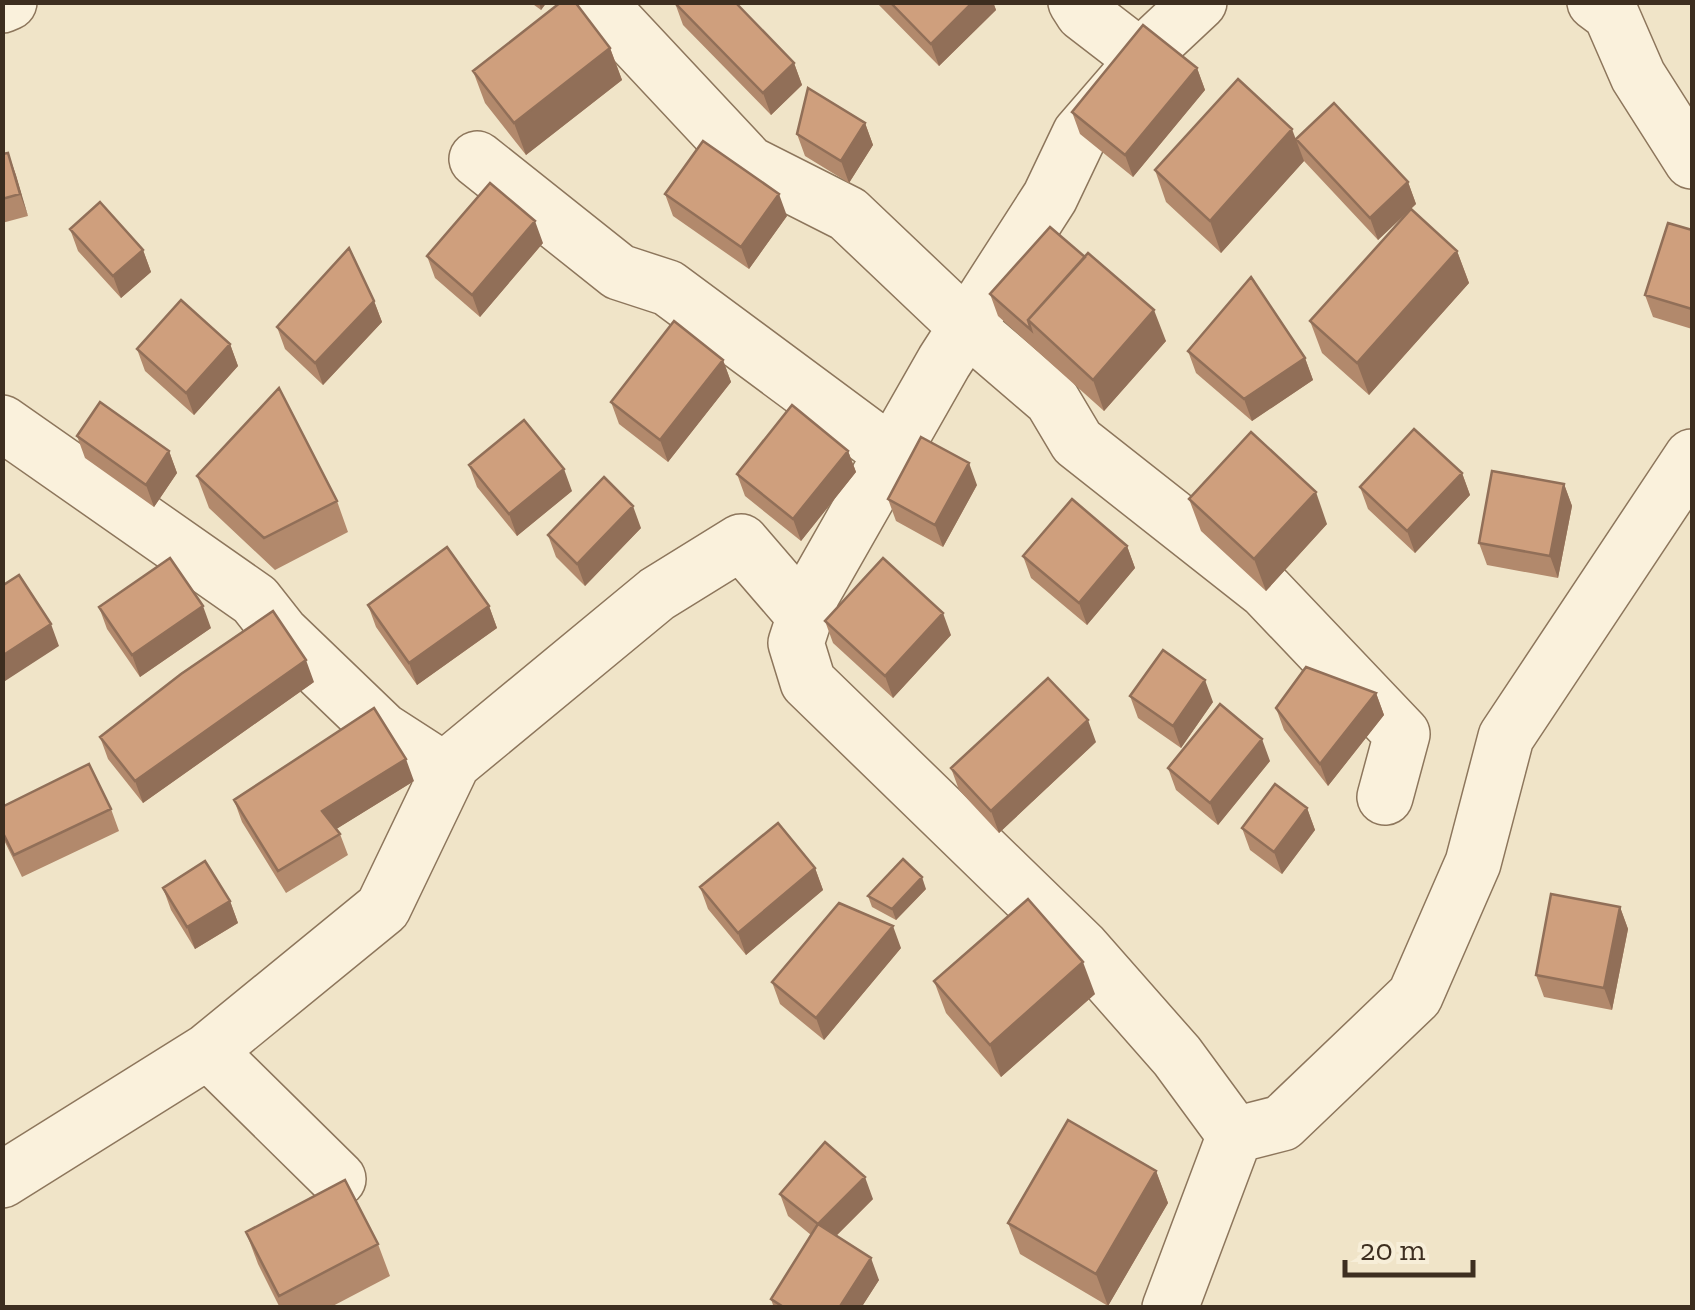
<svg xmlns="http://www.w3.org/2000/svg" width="1695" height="1310" viewBox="0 0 1695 1310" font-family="'Zilla Slab',serif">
  <rect width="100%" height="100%" fill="#f0e4c8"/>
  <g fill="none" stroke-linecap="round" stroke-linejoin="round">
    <!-- minor casing -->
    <g stroke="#8d765c" stroke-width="58">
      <path id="minor" d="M606,2L604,9L749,164L848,214L967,327L1052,400L1077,442L1266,591L1402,734L1385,797
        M1076,2L1083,13L1144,60
        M1199,2L1151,47L1144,60L1080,134L1050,197L944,362L812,594L796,643L808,682L1081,947L1177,1056L1235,1135
        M1595,2L1611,14L1638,76L1692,161
        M2,5L9,2
        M477,159L619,272L668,288L892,454
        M2,423L255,600L281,633L382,730L444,770L657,594L741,542L803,614
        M208,1051L338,1179
        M1235,1135L1282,1123L1415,996L1473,863L1506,737L1692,457
        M2,1180L208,1051L383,908L453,762
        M1170,1308L1235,1135"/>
    </g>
    <!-- minor -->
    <use href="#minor" stroke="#faf1dc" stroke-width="55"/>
  </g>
  <!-- wall -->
  <path fill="#b2896c" d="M530,2H547L541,10Z
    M876,2H993L996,10L939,66Z
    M675,3L794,63L802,85L771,115L683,25Z
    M610,48L622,80L526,155L485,103L473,71Z
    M1197,68L1205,90L1133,177L1080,134L1072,112Z
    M865,123L873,145L849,183L805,156L797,134Z
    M1296,139L1408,182L1416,204L1378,240L1304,161L1221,253L1166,202L1155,170Z
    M8,153L28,216L2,223V154Z
    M665,194L787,216L749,269L673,216Z
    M70,229L143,250L151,272L121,298L78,251Z
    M1692,230V329L1653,317L1645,295Z
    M543,243L480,317L435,278L427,256Z
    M1457,251L1469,283L1369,395L1322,353L1310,321Z
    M1085,257L1166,341L1104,411L998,316L990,294Z
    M374,301L382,322L323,385L285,349L277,327Z
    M230,344L238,366L194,415L145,371L137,349Z
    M1188,351L1305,358L1313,380L1252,421L1196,373Z
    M723,360L731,382L668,462L619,424L611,402Z
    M77,436L169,451L177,473L154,507L85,458Z
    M848,451L856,472L801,541L745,496L737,474Z
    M469,465L572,491L517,536L477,487Z
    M1462,473L1470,495L1415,553L1368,509L1360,487Z
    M197,476L337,501L348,532L275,570L209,508Z
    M1564,484L1572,506L1558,578L1487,565L1479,543Z
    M977,485L943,547L896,521L888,499Z
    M1189,499L1327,524L1266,591L1201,531Z
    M641,528L585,586L556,557L548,535Z
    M1127,546L1135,568L1087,625L1031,578L1023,556Z
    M368,605L489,606L497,628L417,685L376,627Z
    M99,607L211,628L140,677L107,629Z
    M825,621L951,635L893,698L833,643Z
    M314,682L143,803L108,759L100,737Z
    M1376,693L1384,715L1328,786L1284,730L1276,708Z
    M1130,696L1213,702L1181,748L1138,718Z
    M1096,742L999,833L959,790L951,768Z
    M1270,761L1218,825L1176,790L1168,768Z
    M414,781L336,829L340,834L348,855L286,893L242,822L234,800Z
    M2,807L111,809L119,831L22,877L2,836Z
    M1307,808L1315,830L1282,874L1250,850L1242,828Z
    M815,868L823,890L746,955L708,909L700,887Z
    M163,888L230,901L238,923L195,949L171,910Z
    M926,889L896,920L872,907L868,896Z
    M1620,907L1628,929L1612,1010L1544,997L1536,975Z
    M901,948L824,1040L780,1004L772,982Z
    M934,981L1095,994L1001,1077L946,1013Z
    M1156,1171L1168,1203L1108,1306L1020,1254L1008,1223Z
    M780,1194L873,1199L836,1236L879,1280L861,1308H774L771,1299L811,1235L788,1216Z
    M246,1232L378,1244L390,1276L329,1308H280L258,1264Z"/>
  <!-- shaded-wall -->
  <path fill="#916f58" d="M539,2H547L541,10Z
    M973,2H993L996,10L939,66L931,44Z
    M610,48L622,80L526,155L514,123Z
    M794,63L802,85L771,115L763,93Z
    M1197,68L1205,90L1133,177L1125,155Z
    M865,123L873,145L849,183L841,161Z
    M1292,129L1304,161L1221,253L1210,221Z
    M8,153L16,175L28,216L20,194Z
    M1408,182L1416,204L1378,240L1370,218Z
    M779,194L787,216L749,269L741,247Z
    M535,221L543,243L480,317L472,295Z
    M143,250L151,272L121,298L113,276Z
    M1457,251L1469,283L1369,395L1357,363Z
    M374,301L382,322L323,385L315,363Z
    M1154,310L1166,341L1104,411L1093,380Z
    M230,344L238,366L194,415L186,393Z
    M1305,358L1313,380L1252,421L1244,399Z
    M723,360L731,382L668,462L660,440Z
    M169,451L177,473L154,507L146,485Z
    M848,451L856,472L801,541L793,519Z
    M969,463L977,485L943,547L935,525Z
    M564,469L572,491L517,536L509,514Z
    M1462,473L1470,495L1415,553L1407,531Z
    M1564,484L1572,506L1558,578L1550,556Z
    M1316,492L1327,524L1266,591L1254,559Z
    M633,506L641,528L585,586L577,564Z
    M1127,546L1135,568L1087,625L1079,603Z
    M203,606L211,628L140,677L132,655Z
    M489,606L497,628L417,685L409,663Z
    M943,613L951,635L893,698L885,676Z
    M51,624L59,646L2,683V656Z
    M306,660L314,682L143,803L135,781Z
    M1205,680L1213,702L1181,748L1173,726Z
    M1376,693L1384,715L1328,786L1320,764Z
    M1088,720L1096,742L999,833L991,811Z
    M1262,739L1270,761L1218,825L1210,803Z
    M406,759L414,781L330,833L322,811Z
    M1307,808L1315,830L1282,874L1274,852Z
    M815,868L823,890L746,955L738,933Z
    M922,877L926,889L896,920L892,909Z
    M230,901L238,923L195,949L187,927Z
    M1620,907L1628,929L1612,1010L1604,988Z
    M893,926L901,948L824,1040L816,1018Z
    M1083,962L1095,994L1001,1077L990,1045Z
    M1156,1171L1168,1203L1108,1306L1096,1274Z
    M865,1177L873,1199L826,1246L818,1224Z
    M871,1258L879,1280L861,1308H839Z"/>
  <!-- building -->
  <path fill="#cf9f7d" stroke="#916f58" stroke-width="2.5" d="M561,2H575L610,48L514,123L473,71Z
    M735,2L794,63L763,93L675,3Z
    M890,2H973L931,44Z
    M1143,25L1197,68L1125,155L1072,112Z
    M1238,79L1292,129L1210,221L1155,170Z
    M808,88L865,123L841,161L797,134Z
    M1334,103L1408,182L1370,218L1296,139Z
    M703,141L779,194L741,247L665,194Z
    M8,153L20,194L2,199V154Z
    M490,183L535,221L472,295L427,256Z
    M100,202L143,250L113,276L70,229Z
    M1411,209L1457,251L1357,363L1310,321Z
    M1668,223L1692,230V309L1645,295Z
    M1050,227L1085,257L1028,320L1031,330L990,294Z
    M349,248L374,301L315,363L277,327Z
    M1088,253L1154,310L1093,380L1028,320Z
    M1251,277L1305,358L1244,399L1188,351Z
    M181,300L230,344L186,393L137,349Z
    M674,321L723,360L660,440L611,402Z
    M279,388L337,501L264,538L197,476Z
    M100,402L169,451L146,485L77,436Z
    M792,405L848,451L793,519L737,474Z
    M524,420L564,469L509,514L469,465Z
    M1414,429L1462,473L1407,531L1360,487Z
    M1251,432L1316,492L1254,559L1189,499Z
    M921,437L969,463L935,525L888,499Z
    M1492,471L1564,484L1550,556L1479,543Z
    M604,477L633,506L577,564L548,535Z
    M1072,499L1127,546L1079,603L1023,556Z
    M447,547L489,606L409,663L368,605Z
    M170,558L203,606L132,655L99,607Z
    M883,558L943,613L885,676L825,621Z
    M19,575L51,624L2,656V586Z
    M273,611L306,660L135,781L100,737L181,674Z
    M1163,650L1205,680L1173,726L1130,696Z
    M1306,667L1376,693L1320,764L1276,708Z
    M1048,678L1088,720L991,811L951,768Z
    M1220,704L1262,739L1210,803L1168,768Z
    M374,708L406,759L322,811L340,834L278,871L234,800Z
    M89,764L111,809L14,855L2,831V807Z
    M1275,784L1307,808L1274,852L1242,828Z
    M778,823L815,868L738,933L700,887Z
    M903,859L922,877L892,909L868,896Z
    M205,861L230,901L187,927L163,888Z
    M1551,894L1620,907L1604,988L1536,975Z
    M1028,899L1083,962L990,1045L934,981Z
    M839,903L893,926L816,1018L772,982Z
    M1068,1120L1156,1171L1096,1274L1008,1223Z
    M825,1142L865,1177L818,1224L871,1258L839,1308H785L771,1299L818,1224L780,1194Z
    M345,1180L378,1244L279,1296L246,1232Z"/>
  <!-- border -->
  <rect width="1695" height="1310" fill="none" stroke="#3d2e20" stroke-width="10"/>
  <!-- scale -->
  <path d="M1345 1260v15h128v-15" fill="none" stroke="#3d2e20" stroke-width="5"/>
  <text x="1360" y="1260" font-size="30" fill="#3d2e20" stroke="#f7eed8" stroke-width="8" paint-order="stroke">20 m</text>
</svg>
